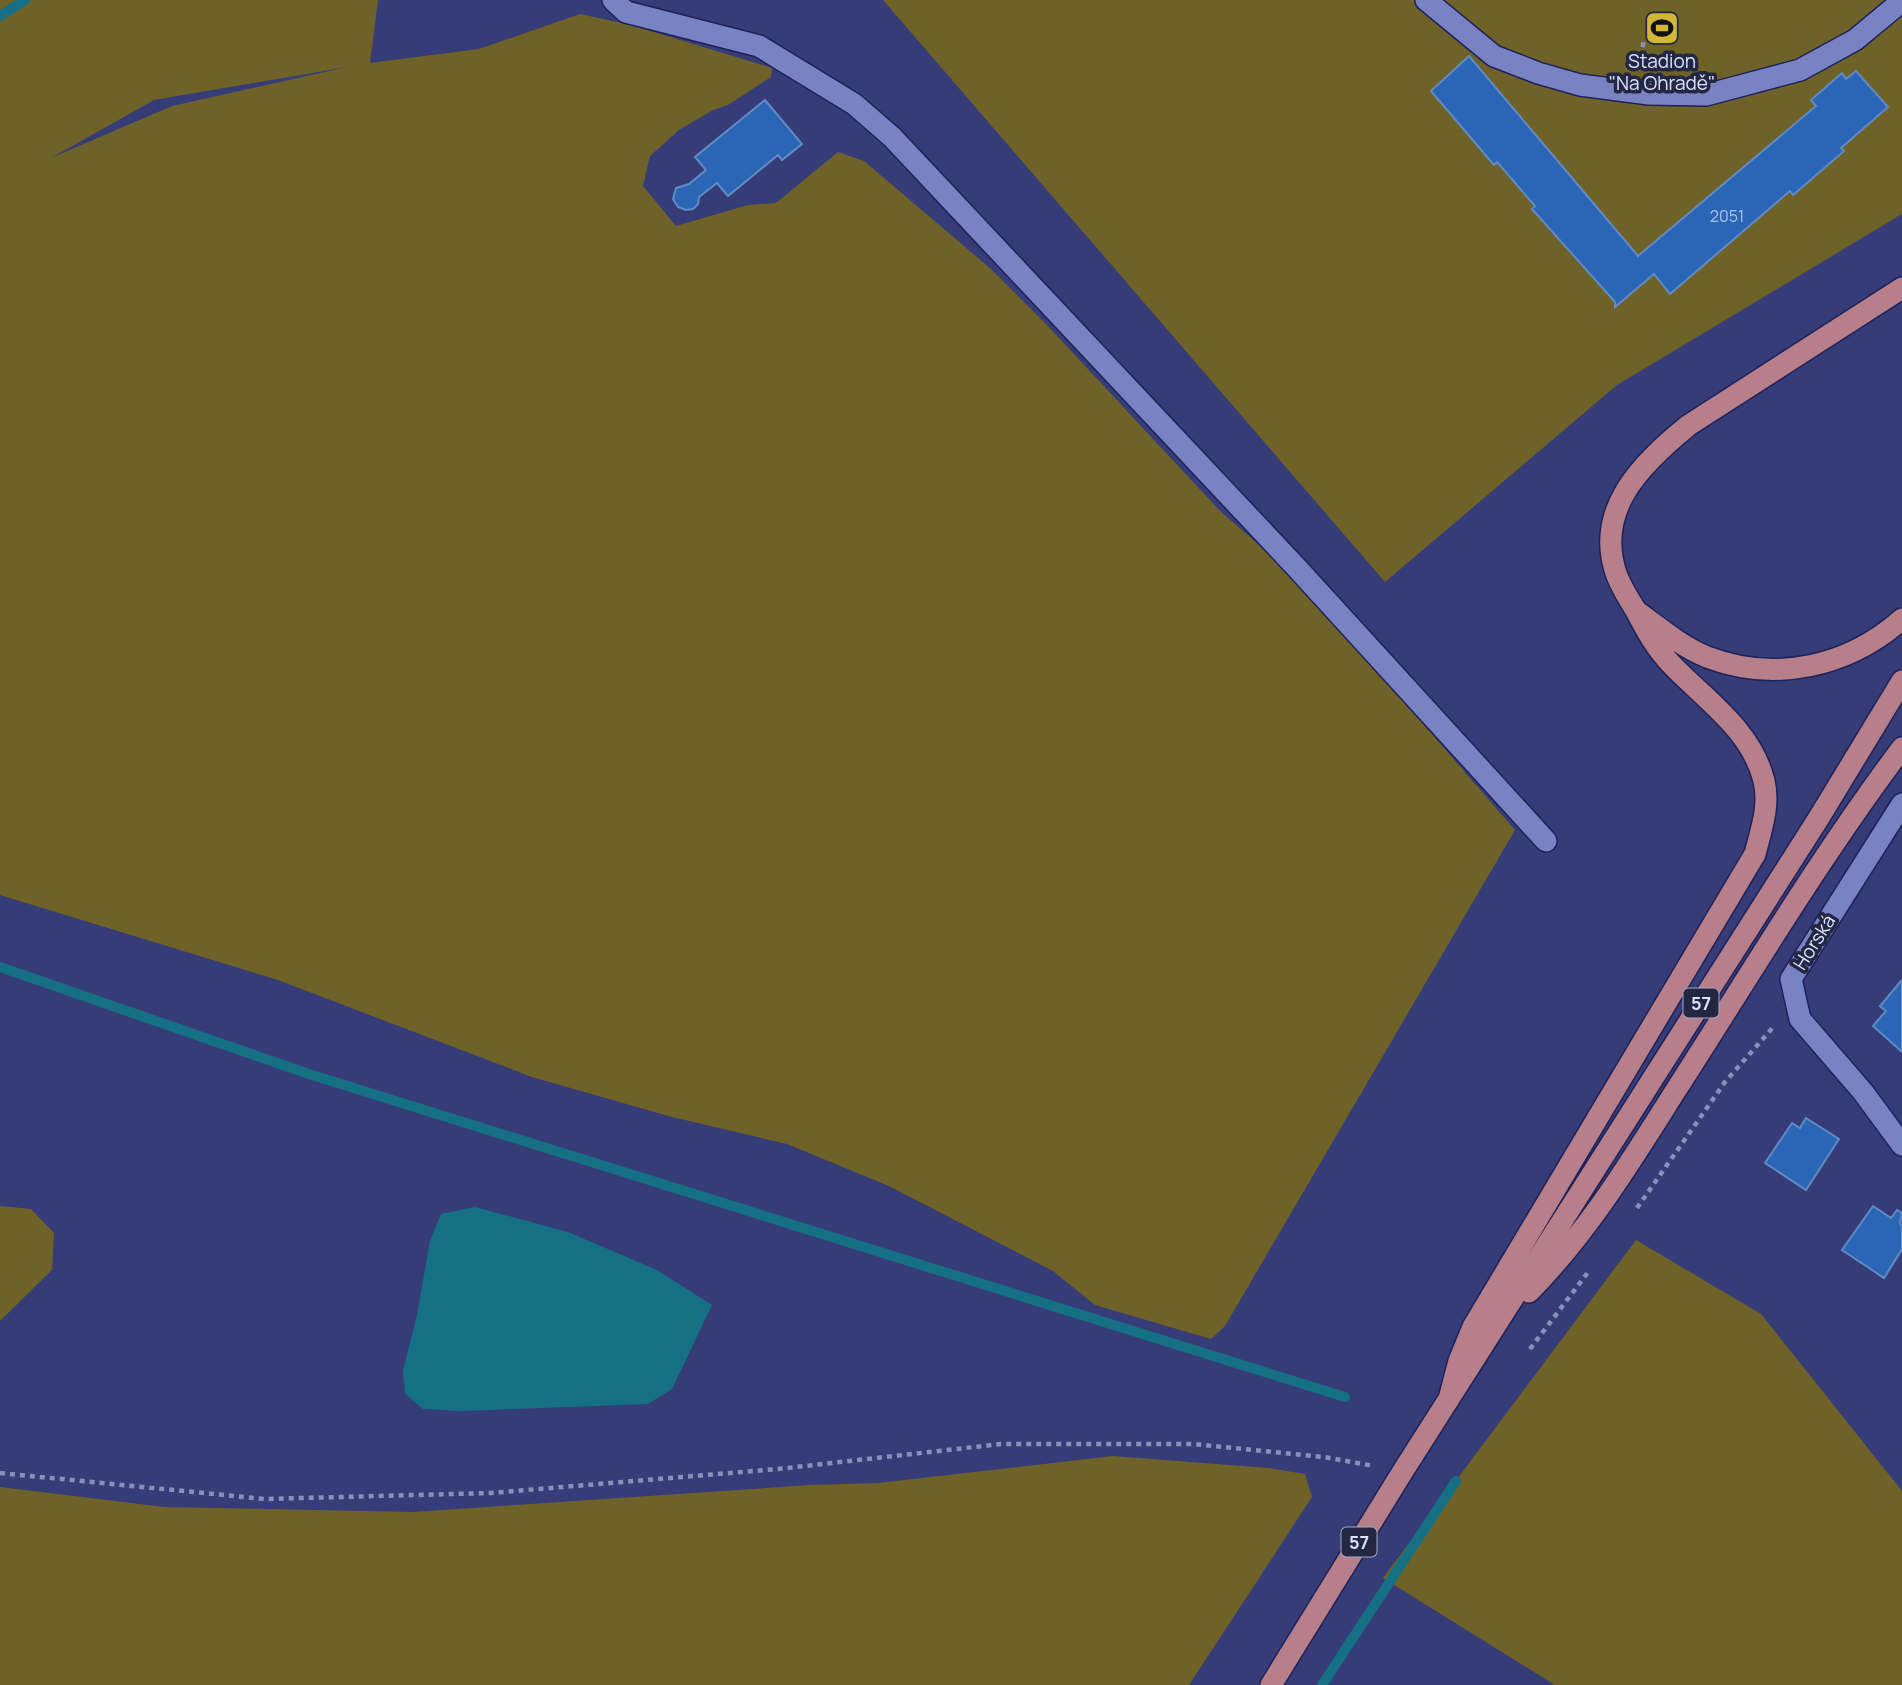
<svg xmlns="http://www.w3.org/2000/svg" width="1902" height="1685" viewBox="0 0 1902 1685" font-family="Manrope,sans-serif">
  <rect width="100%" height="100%" fill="#363c77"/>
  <!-- green -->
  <path fill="#6f6228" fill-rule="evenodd" d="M0,0H378L370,63L479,49L580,14L631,25L772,68L771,77L728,105L713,110L679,130L650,156L643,186L676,226L748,205L776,203L838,152L864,161L991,269L1046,324L1221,512L1294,575L1515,830L1225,1326L1211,1339L1095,1305L1053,1271L889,1186L787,1144L672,1117L532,1077L278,980L0,895ZM347,67L172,106L51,158L154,100Z
    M883,0H1902V214L1617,385L1385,582Z
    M0,1206L31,1209L54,1233L52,1270L0,1321Z
    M1636,1240L1761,1314L1902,1491V1685H1555L1383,1578Z
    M1113,1456L1268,1468L1305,1474L1312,1497L1189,1685H0V1487L164,1507L413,1512L810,1485L878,1483Z"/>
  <!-- water -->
  <path fill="#167083" d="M475,1207L568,1232L657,1270L712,1305L672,1389L648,1404L461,1411L423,1409L405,1394L403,1370L417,1315L430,1241L441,1214Z"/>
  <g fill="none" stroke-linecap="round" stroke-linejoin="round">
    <!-- stream -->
    <path stroke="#167083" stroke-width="10" d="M0,16L25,0
      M0,967L309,1074L1345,1397
      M1322,1685L1456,1481"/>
  </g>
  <!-- building -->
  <path fill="#2a66b5" stroke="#618bc4" stroke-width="2" d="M1469,56L1638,256L1816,106L1811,100L1842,73L1846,79L1856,71L1888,107L1841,148L1844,151L1793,195L1790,191L1670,294L1654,274L1615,307V302L1532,209L1535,206L1497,162L1494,165L1431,91Z
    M765,100L802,144L782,160L778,155L728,196L717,183L699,197L698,204L693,209L686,210L678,207L673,199L676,188L689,184L706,170L695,157Z
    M1901,981L1902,980V1052L1873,1026L1886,1011L1880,1006Z
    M1806,1118L1839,1139L1806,1190L1765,1163L1792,1123L1800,1128Z
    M1873,1206L1891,1218L1897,1210L1902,1213L1900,1224L1902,1226V1249L1884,1278L1842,1250Z"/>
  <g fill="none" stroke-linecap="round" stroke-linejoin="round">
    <!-- minor casing -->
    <g stroke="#1f2159" stroke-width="24">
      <path id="minor" d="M613,0L626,12L759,46L854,104L892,137L1296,567L1546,841
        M1426,0L1494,56L1538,73L1580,85L1649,94L1706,95L1800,70L1855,40L1902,1
        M1902,804L1791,979L1800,1019L1863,1092L1902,1145"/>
    </g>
    <!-- major casing -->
    <g stroke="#1f2159" stroke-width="24">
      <path id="major" d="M1639,613C1661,629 1682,647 1707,657C1775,683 1848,667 1902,619
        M1529,1292C1588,1232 1631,1161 1676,1090C1750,975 1820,857 1902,748
        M1449,1399L1459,1361L1473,1327L1755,854C1761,830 1770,806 1764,781C1752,731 1707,701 1673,666C1656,649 1646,630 1635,609C1628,598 1622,588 1617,576C1593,510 1642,463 1689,425L1902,288
        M1271,1685L1403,1471L1820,816L1902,681"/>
    </g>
    <!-- path -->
    <path stroke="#8a90bb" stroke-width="4.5" stroke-dasharray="5 5" stroke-linecap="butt" d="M1640,67L1644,38
      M1637,1208L1725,1082L1775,1025
      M1530,1349L1589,1271
      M0,1473L265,1499L491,1493L778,1469L1001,1444H1194L1324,1457L1374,1466"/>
    <!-- minor -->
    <use href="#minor" stroke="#7983c4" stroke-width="21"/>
    <!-- major -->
    <use href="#major" stroke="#b67f89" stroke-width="21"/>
  </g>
  <!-- icons -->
  <defs>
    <g id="stadium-square" transform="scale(1.75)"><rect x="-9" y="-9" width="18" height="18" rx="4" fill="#d2b635" stroke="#232742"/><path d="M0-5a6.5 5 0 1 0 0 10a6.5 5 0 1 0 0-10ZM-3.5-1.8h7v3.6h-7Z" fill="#111"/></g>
  </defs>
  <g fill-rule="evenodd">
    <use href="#stadium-square" x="1662" y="28"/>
  </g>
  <g text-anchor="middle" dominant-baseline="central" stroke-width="7" stroke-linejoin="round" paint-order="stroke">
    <!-- number labels -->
    <g font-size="16" fill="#b0c3ec">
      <text x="1727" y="216">2051</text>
    </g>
    <!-- shield labels -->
    <g fill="#232742" stroke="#a4aac6" stroke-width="2">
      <rect x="1683.5" y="988.5" width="35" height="29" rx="5"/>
      <rect x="1341.5" y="1527.5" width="35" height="29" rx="5"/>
    </g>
    <g font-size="18" font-weight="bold" fill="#dce2ff">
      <text x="1701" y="1003">57</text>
      <text x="1359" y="1542">57</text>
    </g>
    <!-- poi labels -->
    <g font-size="19" fill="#dce2ff" stroke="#232742">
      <text x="1662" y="61">Stadion<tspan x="1662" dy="22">"Na Ohradě"</tspan></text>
    </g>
    <!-- street labels -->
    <g font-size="19" fill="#dce2ff" stroke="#232742">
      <text transform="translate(1814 942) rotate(-58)">Horská</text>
    </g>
  </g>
</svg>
